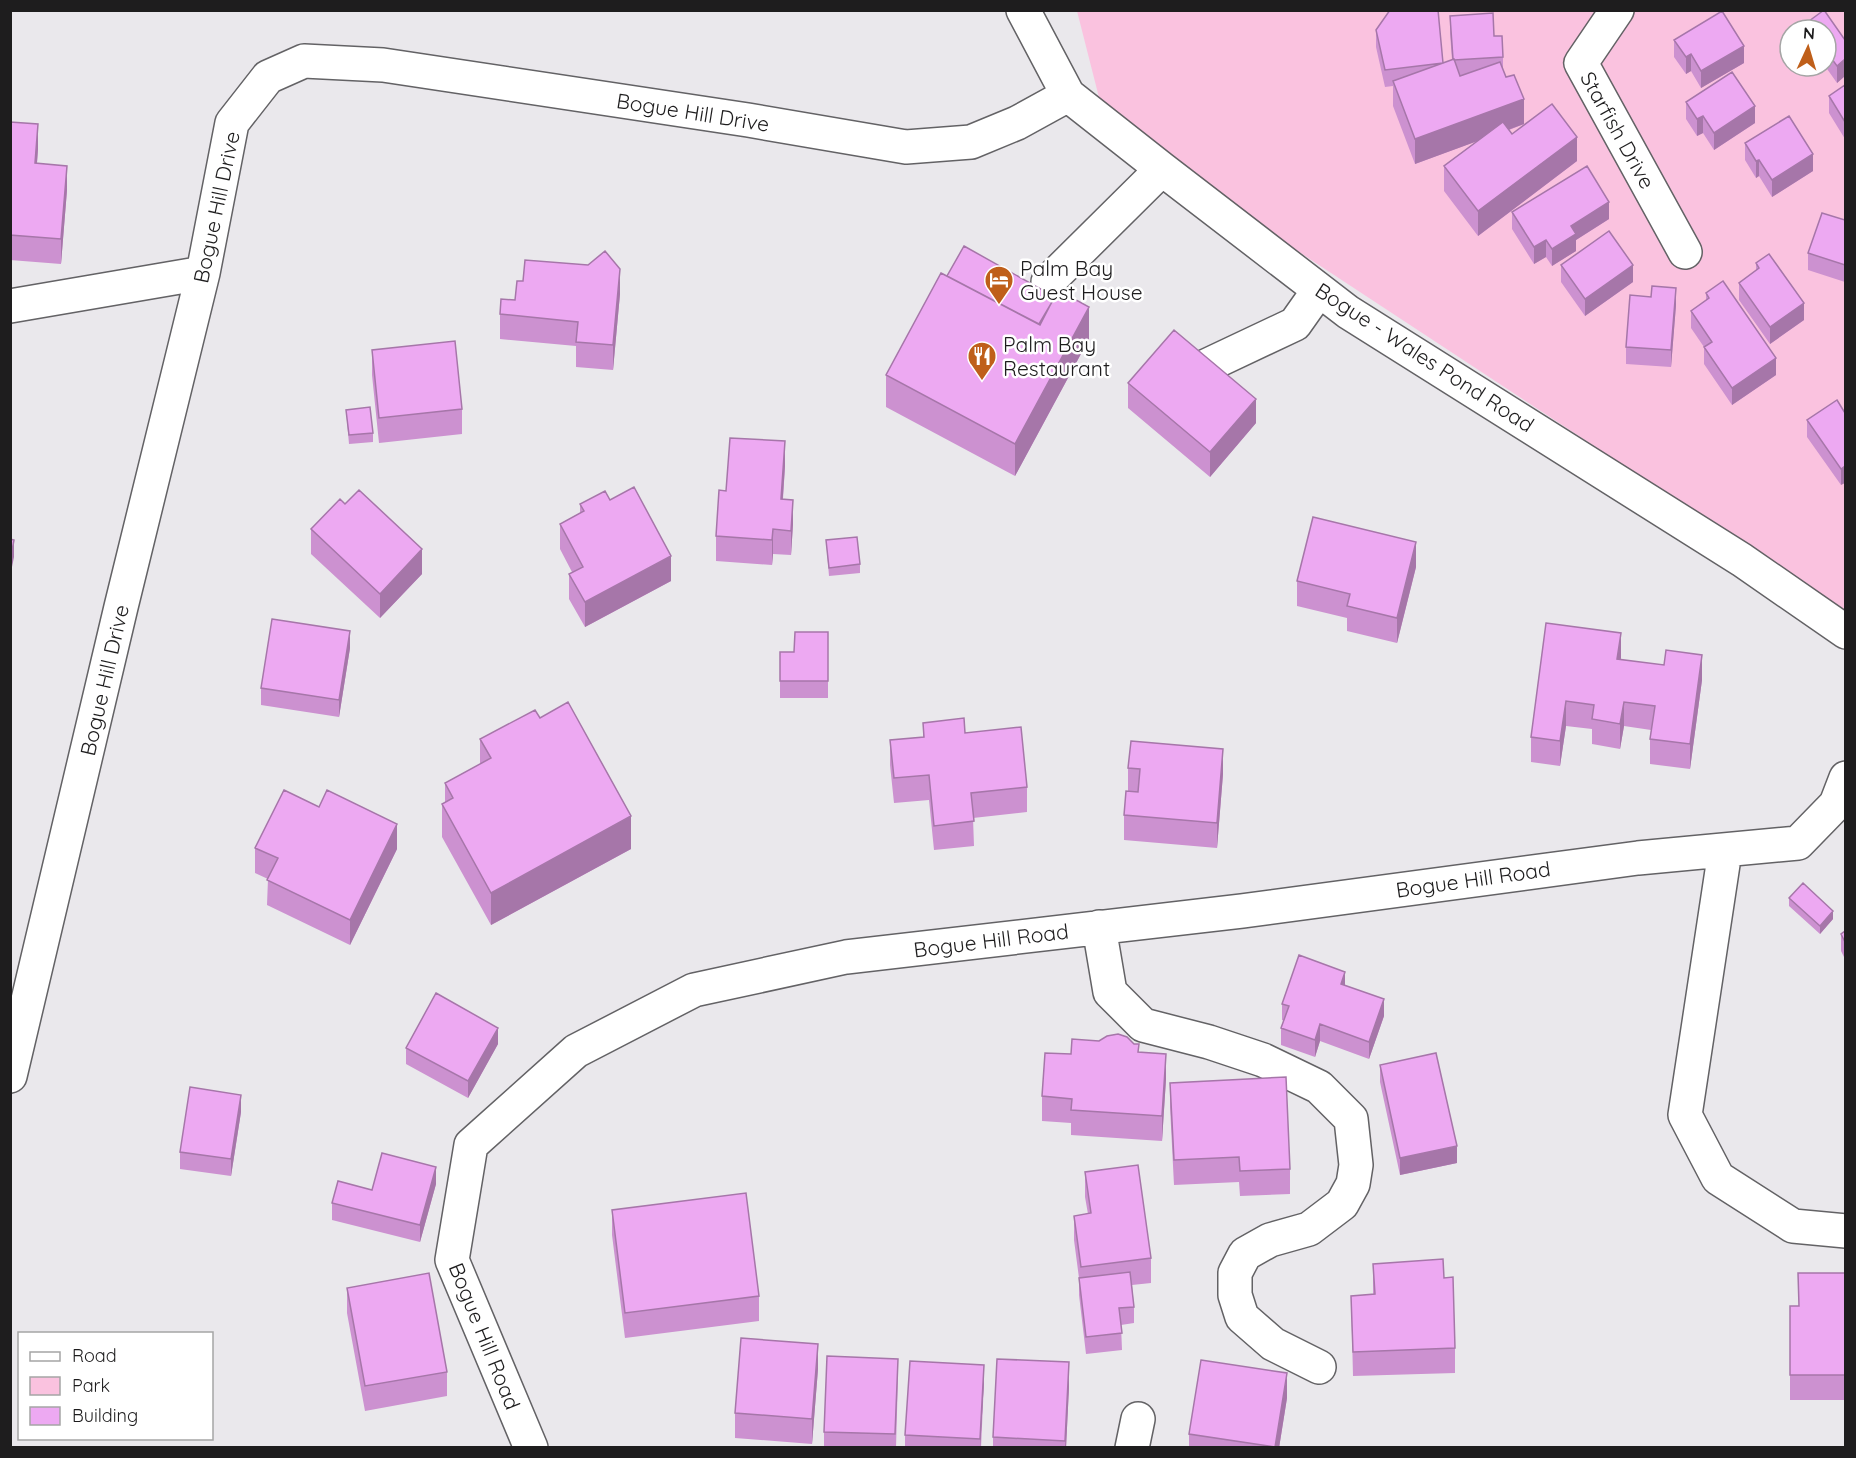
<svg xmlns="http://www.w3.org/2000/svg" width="1856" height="1458" viewBox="0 0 1856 1458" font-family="Quicksand,sans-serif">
  <rect width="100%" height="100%" fill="#eae8ec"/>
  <!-- green -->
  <path fill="#fac2df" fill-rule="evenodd" d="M1077,11H1845V611L1106,125ZM1790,30H1826V66H1790Z"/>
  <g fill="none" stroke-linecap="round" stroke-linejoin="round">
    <!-- minor casing -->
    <g stroke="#636265" stroke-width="36">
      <path id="minor" d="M1023,10L1068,95L1162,169L1348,312L1742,560L1846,632
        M1617,10L1581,63L1685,252
        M1048,282L1162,169
        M10,306L203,273
        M1206,366L1295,324L1319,290
        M1725,851L1685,1115L1718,1178L1793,1226L1846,1231
        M1099,927L1110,992L1143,1025L1209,1042L1263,1060L1319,1087L1351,1119L1356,1165L1353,1184L1342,1204L1309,1229L1270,1240L1245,1254L1235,1273V1295L1242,1317L1273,1344L1319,1367
        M10,1076L121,607L203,273L232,123L268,77L304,61L383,65L748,120L906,147L971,142L1017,123L1068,95
        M531,1448L452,1260L471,1145L576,1051L694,990L846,957L1242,911L1638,858L1798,843L1836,804L1846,778
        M1132,1448L1138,1419"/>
    </g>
    <!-- minor -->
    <use href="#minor" stroke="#fff" stroke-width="33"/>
  </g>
  <!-- wall -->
  <path fill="#cc91d0" d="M1450,16L1494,36L1503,57V71L1524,124L1509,130L1512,134L1577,161L1478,236L1444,191V166L1477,141L1415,164L1393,106V86L1385,87L1376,47V30L1443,63L1452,60L1450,33Z
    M1826,30L1845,40V76L1837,83L1825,66H1826Z
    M1674,40L1744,63L1701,88L1691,71L1686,74L1674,57Z
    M1808,66H1822L1812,73Z
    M1845,85V139L1829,113V96Z
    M1686,102L1755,123L1714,150L1703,133L1697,136L1686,119Z
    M10,122L38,149L37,163L67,190L61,264L10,260Z
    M1745,143L1813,171L1772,197L1759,176L1756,178L1745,160Z
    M1512,212L1609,219L1576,240V251L1552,266L1546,257L1534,264L1512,229Z
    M1845,220V282L1808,270V253Z
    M1756,263L1804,320L1770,344L1739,300V283L1756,271Z
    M1561,265L1633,282L1585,316L1561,282Z
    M947,276L1089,339L1015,476L886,407V375Z
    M1706,293L1776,375L1732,405L1704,364V347L1691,328V311L1706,301Z
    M620,294L613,370L576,367V346L500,339V314L515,300Z
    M1676,305L1671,367L1626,364V347Z
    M372,350L462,409V434L379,443L372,375Z
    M1128,383L1256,423L1210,477L1128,408Z
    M346,410L373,433V442L349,444Z
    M1845,413L1841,485L1807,437V420Z
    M785,466L783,499L793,524L791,555L773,554L772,565L716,561V536L726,491Z
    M610,500L671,581L585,627L569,599V574L572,572L560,549V524L580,513V504Z
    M311,529L422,574L380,618L311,554Z
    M826,540L860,564V573L829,576Z
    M1416,567L1397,643L1347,631V618L1297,606V581Z
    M1546,623L1620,659L1702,680L1690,769L1650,764V739L1651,730L1624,726L1620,749L1592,744V729L1566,726L1560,766L1531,762V737Z
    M828,632V698H780V652H794Z
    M350,648L339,717L261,705V688Z
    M540,718L631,849L491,925L442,837V804L445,803V783L480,764V739Z
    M923,723L965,733L1027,787V812L973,818L974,846L934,850L929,800L894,803L890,765V740L923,737Z
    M1128,768L1223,774L1217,848L1124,840V815L1128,791Z
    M255,848L397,849L350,945L267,905L268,879L255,873Z
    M1789,898L1833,919L1820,934L1789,906Z
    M1845,931V959L1841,951V934Z
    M1282,1004L1384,1016L1369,1059L1320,1041L1315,1057L1281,1045V1028L1284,1021L1282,1020Z
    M1099,1041L1139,1052L1166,1079L1162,1141L1071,1135V1123L1042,1121V1096L1071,1054Z
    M498,1044L468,1098L406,1064V1048Z
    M1380,1065L1457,1163L1400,1175L1380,1082Z
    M1170,1083L1290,1169V1194L1240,1196L1239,1182L1174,1185L1170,1107Z
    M241,1112L231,1176L180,1169V1152Z
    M1085,1172L1151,1258V1283L1132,1285L1134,1307V1323L1121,1325L1122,1350L1086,1354L1079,1295V1278L1074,1240V1216L1088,1214L1085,1197Z
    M436,1184L420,1242L332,1220V1203L372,1190Z
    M612,1210L759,1296V1321L625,1338L612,1235Z
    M1373,1264L1444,1278L1455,1348V1373L1353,1376L1351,1296L1373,1294Z
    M1845,1273V1400H1790V1306H1798Z
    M347,1288L447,1372V1396L365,1411L347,1313Z
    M818,1369L812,1444L735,1438V1413Z
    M898,1376L896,1448H824V1432Z
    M984,1382L981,1448H905V1435Z
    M1069,1387L1066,1448H993V1437Z
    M1287,1398L1279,1448H1189V1434Z"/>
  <!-- shaded-wall -->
  <path fill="#a676a9" d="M1744,46V63L1701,88V71Z
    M1691,54V71L1686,74V57Z
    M1845,59V76L1837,83V66Z
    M1812,66H1822L1812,73Z
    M1524,99V124L1415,164V139Z
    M1755,106V123L1714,150V133Z
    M1703,116V133L1697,136V119Z
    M38,124V149L35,188V163Z
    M1577,137V161L1478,236V211Z
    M1813,154V171L1772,197V180Z
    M1759,160V176L1756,178V161Z
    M67,166V190L61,264V239Z
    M1609,202V219L1576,240V251L1552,266V249L1571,226Z
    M1546,240V257L1534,264V247Z
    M1633,265V282L1585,316V299Z
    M620,269V294L613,370V345Z
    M1676,288V305L1671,367V350Z
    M1804,303V320L1770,344V327Z
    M1089,307V339L1015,476V444Z
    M1776,358V375L1732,405V388Z
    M1256,399V423L1210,477V452Z
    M785,441V466L781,524V499Z
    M1845,466V483L1841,485V469Z
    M793,500V524L791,555V531Z
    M773,529V554L772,565V540Z
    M14,540V557L10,577V561Z
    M1416,542V567L1397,643V618Z
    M422,549V574L380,618V594Z
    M671,556V581L585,627V602Z
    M350,631V648L339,717V700Z
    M1621,633V658L1617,684V659Z
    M1702,655V680L1690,769V744Z
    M1566,701V726L1560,766V741Z
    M1624,702V726L1620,749V724Z
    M1223,749V774L1217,848V823Z
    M631,816V849L491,925V893Z
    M397,824V849L350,945V920Z
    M1833,911V919L1820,934V926Z
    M1345,972V988L1341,984Z
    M1384,999V1016L1369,1059V1042Z
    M1320,1024V1041L1315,1057V1040Z
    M498,1028V1044L468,1098V1081Z
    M1166,1054V1079L1162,1141V1116Z
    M241,1095V1112L231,1176V1159Z
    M1457,1146V1163L1400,1175V1158Z
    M436,1167V1184L420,1242V1225Z
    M818,1344V1369L812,1444V1419Z
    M1069,1362V1387L1066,1448H1065Z
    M984,1365V1382L980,1448V1439Z
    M1287,1373V1398L1279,1448H1275Z"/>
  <!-- building -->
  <path fill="#eda9f2" stroke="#a676a9" stroke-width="1.5" d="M1390,10H1438L1443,63L1385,70L1376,30Z
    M1824,10L1845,40V59L1837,66L1826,51V30H1797Z
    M1722,11L1744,46L1701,71L1691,54L1686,57L1674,40Z
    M1493,13L1494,36H1502L1503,57L1454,60L1453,59L1450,16Z
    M1454,59L1460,76L1500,62L1506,77L1514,75L1524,99L1415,139L1393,81Z
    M1732,72L1755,106L1714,133L1703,116L1697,119L1686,102Z
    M1845,85V122L1829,96Z
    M1552,104L1577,137L1478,211L1444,166L1503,122L1512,134Z
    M1789,116L1813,154L1772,180L1759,160L1756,161L1745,143Z
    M10,122L38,124L35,163L67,166L61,239L10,235Z
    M1587,166L1609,202L1571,226L1576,234L1552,249L1546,240L1534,247L1512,212Z
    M1822,213L1845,220V265L1808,253Z
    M1609,231L1633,265L1585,299L1561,265Z
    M964,246L1055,297L1039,324L947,276Z
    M605,251L620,269L613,345L576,342L578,322L500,314L501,299L515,300L517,281H523L525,260L588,265Z
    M1769,254L1804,303L1770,327L1739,283L1759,268L1756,263Z
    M941,273L1040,325L1058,290L1089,307L1015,444L886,375Z
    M1723,281L1776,358L1732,388L1704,347L1712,342L1691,311L1709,298L1706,293Z
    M1652,286L1676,288L1671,350L1626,347L1630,295L1651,297Z
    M1174,330L1256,399L1210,452L1128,383Z
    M455,341L462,409L379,418L372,350Z
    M1837,400L1845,413V466L1841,469L1807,420Z
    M370,407L373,433L349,435L346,410Z
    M730,438L785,441L781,499L793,500L791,531L773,529L772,540L716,536L719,490L726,491Z
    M634,487L671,556L585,602L569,574L583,567L560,524L584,511L580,504L605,491L610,500Z
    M359,490L422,549L380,594L311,529L340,499L345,504Z
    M1313,517L1416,542L1397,618L1347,606L1350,594L1297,581Z
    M857,537L860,564L829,568L826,540Z
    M10,539L14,540L10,561Z
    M272,619L350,631L339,700L261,688Z
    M1546,623L1621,633L1617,659L1664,665L1666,650L1702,655L1690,744L1650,739L1655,706L1624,702L1620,724L1592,719L1594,705L1566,701L1560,741L1531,737Z
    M795,632H828V681H780V652H794Z
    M568,702L631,816L491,893L442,804L453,798L445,783L491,758L480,739L535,710L540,718Z
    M964,718L965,733L1021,727L1027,787L971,793L974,821L934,826L929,775L894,778L890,740L924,737L923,723Z
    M1131,741L1223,749L1217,823L1124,815L1126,791L1138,792L1140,769L1128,768Z
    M284,790L319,807L327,790L397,824L350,920L267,880L278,858L255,848Z
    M1803,883L1833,911L1820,926L1789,898Z
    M1845,931V942L1841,934Z
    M1299,955L1345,972L1341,984L1384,999L1369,1042L1320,1024L1315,1040L1281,1028L1289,1006L1282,1004Z
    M436,993L498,1028L468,1081L406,1048Z
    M1118,1034L1127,1037L1134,1044H1139L1138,1052L1166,1054L1162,1116L1071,1110L1072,1099L1042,1096L1045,1053L1071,1054L1072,1039L1099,1041L1107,1036Z
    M1436,1053L1457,1146L1400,1158L1380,1065Z
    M1286,1077L1290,1169L1240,1171L1239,1157L1174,1160L1170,1083Z
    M190,1087L241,1095L231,1159L180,1152Z
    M382,1153L436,1167L420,1225L332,1203L338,1181L372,1190Z
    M1138,1165L1151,1258L1081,1267L1074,1216L1091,1213L1085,1172Z
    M746,1193L759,1296L625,1313L612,1210Z
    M1443,1259L1444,1278L1453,1277L1455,1348L1353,1352L1351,1296L1375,1294L1373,1264Z
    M1130,1272L1134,1307L1119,1308L1122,1333L1086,1337L1079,1278Z
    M429,1273L447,1372L365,1386L347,1288Z
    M1798,1273H1845V1375H1790V1306H1799Z
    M741,1338L818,1344L812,1419L735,1413Z
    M827,1356L898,1359L895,1434L824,1432Z
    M997,1359L1069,1362L1065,1441L993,1437Z
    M1201,1360L1287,1373L1275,1447L1189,1434Z
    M910,1361L984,1365L980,1439L905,1435Z"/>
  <!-- icons -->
  <defs>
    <g id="hotel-pin" transform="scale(1.5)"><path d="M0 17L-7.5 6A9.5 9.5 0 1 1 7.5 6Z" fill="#bf5f1a" stroke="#fff"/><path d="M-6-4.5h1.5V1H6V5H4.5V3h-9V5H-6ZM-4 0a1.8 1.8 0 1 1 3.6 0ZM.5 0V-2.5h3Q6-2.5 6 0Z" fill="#fff"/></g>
    <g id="restaurant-pin" transform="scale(1.5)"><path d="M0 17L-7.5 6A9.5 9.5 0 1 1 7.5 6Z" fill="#bf5f1a" stroke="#fff"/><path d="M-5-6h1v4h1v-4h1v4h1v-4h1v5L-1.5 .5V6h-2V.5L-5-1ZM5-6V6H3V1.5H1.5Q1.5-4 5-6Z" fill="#fff"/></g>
  </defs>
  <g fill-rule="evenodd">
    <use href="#hotel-pin" x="999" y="280"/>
    <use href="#restaurant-pin" x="982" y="356"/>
  </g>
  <g text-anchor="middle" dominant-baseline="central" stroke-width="5" stroke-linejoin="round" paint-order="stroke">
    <!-- street labels -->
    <g font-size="21" fill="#1e1d1e" stroke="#fff">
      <text transform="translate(693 112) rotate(9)">Bogue Hill Drive</text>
      <text transform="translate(1618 130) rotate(61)">Starfish Drive</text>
      <text transform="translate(216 207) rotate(-78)">Bogue Hill Drive</text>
      <text transform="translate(1425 357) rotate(33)">Bogue - Wales Pond Road</text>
      <text transform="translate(104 680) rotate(-77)">Bogue Hill Drive</text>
      <text transform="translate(1473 879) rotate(-8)">Bogue Hill Road</text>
      <text transform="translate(991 940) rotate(-7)">Bogue Hill Road</text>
      <text transform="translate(485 1336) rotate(68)">Bogue Hill Road</text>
    </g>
    <!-- poi labels -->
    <g font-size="21" fill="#1e1d1e" stroke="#fff" text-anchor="start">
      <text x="1020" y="268">Palm Bay<tspan x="1020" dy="24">Guest House</tspan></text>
      <text x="1003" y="344">Palm Bay<tspan x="1003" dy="24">Restaurant</tspan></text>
    </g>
  </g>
  <!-- border -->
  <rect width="1856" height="1458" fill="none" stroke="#1e1d1e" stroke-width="24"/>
  <!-- legend -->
  <rect x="18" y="1332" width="195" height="108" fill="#ffffff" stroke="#a5a5a5" stroke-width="1.5"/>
  <rect x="30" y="1352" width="30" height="9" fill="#ffffff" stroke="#a5a5a5" stroke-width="1.5"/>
  <text x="72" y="1362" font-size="18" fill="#1e1d1e">Road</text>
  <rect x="30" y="1377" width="30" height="18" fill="#fac2df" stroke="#a5a5a5" stroke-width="1.5"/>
  <text x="72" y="1392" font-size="18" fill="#1e1d1e">Park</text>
  <rect x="30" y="1407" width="30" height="18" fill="#eda9f2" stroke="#a5a5a5" stroke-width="1.5"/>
  <text x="72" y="1422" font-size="18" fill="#1e1d1e">Building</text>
  <!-- north arrow -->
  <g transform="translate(1808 48) rotate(4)"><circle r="28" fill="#ffffff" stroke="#a5a5a5" stroke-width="1.5"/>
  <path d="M0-4.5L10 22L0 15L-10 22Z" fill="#bf5f1a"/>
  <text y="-9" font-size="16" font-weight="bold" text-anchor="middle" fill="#1e1d1e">N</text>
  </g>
</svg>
